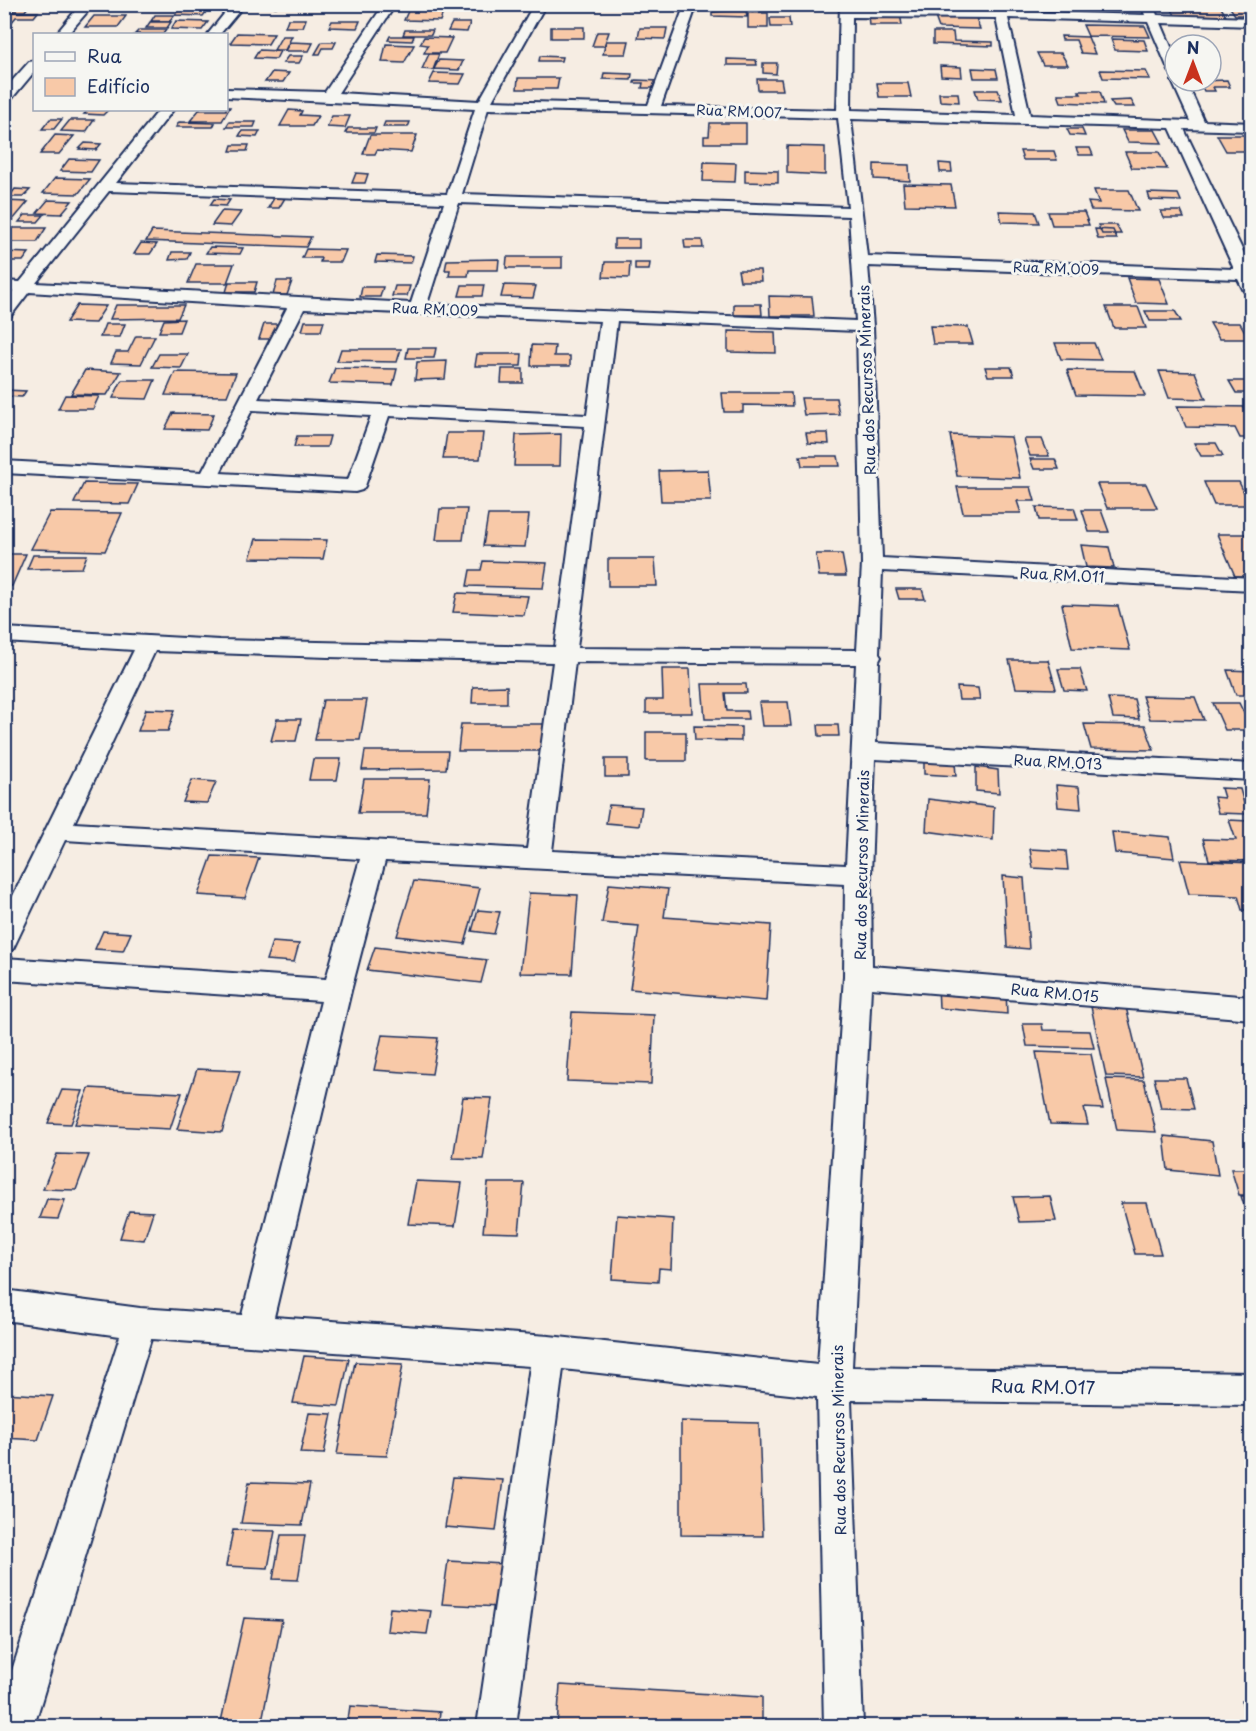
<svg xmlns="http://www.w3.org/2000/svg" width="1256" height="1731" viewBox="0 0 1256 1731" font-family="'Playpen Sans',sans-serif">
  <rect width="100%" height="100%" fill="#f6ede3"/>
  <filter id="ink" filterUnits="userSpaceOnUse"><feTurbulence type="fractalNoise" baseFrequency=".0167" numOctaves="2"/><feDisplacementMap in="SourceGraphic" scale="12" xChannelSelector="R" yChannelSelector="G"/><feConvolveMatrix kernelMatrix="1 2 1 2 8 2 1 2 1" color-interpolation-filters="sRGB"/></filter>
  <g filter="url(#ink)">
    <!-- building -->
    <path fill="#f8c9a8" stroke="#1b2f5e" stroke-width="1.5" d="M12,4H30L25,11H7Z
      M268,4H304L302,7H267Z
      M714,4H755L756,9H715Z
      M1076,4H1095L1097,13L1077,12Z
      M1169,4H1219L1226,16L1175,15Z
      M623,5L650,6V10L623,9Z
      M1229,6L1250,7L1252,15H1235Z
      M409,9L444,10L440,21L404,20Z
      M178,10L207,11L203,16L175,15Z
      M734,10H746L747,17L712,16V12Z
      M7,12H38L34,17H16L11,23H4Z
      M748,13H768V28H748Z
      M868,14H900L902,25H869Z
      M155,15H175L170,21H151Z
      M94,16H126L118,27H85Z
      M935,17L976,18L980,29L939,28Z
      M770,18H789L790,27H771Z
      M288,19H306L303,27H285Z
      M176,21L208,22L202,30L171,29Z
      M332,21H360L357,28L329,27Z
      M150,22H171L167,28H146Z
      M452,23H470L467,32L448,31Z
      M1083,25L1145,26L1150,37L1088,36Z
      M551,27H584V38H551Z
      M640,28H667L665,39L638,38Z
      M139,30H166L163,34H135Z
      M405,30H433L431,35H403Z
      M597,32H609L604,46H592Z
      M933,32H953L954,41L993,42V46L933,44Z
      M237,33L274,34L268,44L230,43Z
      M282,36H292L285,50H274Z
      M390,36H414L412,41L388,40Z
      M1061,36L1088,37L1095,54L1081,53L1076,40H1062Z
      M424,37L452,38L445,53H424L428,45L420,44Z
      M1111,39L1144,40L1148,51L1115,50Z
      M606,41H629L626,54H603Z
      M290,42L313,43L309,51H285Z
      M322,42H336L333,48H323L320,54H315Z
      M386,44L414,45L404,63L382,62Z
      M259,50L280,51L276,59L254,58Z
      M1037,53H1061L1068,65H1043Z
      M429,54H439L433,70L422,69Z
      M288,56H303L299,63H283Z
      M540,56L562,57L561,61H539Z
      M727,59L756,60L757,65H727Z
      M439,60L463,61L459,70L434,69Z
      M763,63H777L776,74L763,73Z
      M940,66L961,67L962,77L941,76Z
      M972,68L996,69L998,78H974Z
      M1100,70L1146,71L1150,79L1103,78Z
      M272,72L289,73L283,82H265Z
      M434,73L465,74L460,84L429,83Z
      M604,73L632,74L631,80L603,79Z
      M518,78H559L557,89H517Z
      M757,79H781L783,90H758Z
      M635,80L661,81L660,84H654L653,88H642L643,83H634Z
      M1227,80L1230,87H1213L1215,91H1204L1199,81Z
      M877,83H908L911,97H879Z
      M975,90H998L1002,100L978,99Z
      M1079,91H1100L1104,104L1061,102L1058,94H1081Z
      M939,93H958L959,102L940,101Z
      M1131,100L1135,107H1114L1110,101Z
      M226,107H230L222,121H190L199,110H226Z
      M88,110H108L103,115L84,114Z
      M289,110L302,111L300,115L318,116L312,126H280Z
      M332,116H350L345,128L327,127Z
      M50,119H62L54,129H42Z
      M70,120H94L86,132L61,131Z
      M179,122L215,123L213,127H176Z
      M229,122H256L254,127H226Z
      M385,122H410L408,127H383Z
      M710,123H746V143H704V136H709Z
      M348,128H376L374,133H345Z
      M1067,129H1082L1085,136L1070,135Z
      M1122,130H1155L1162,143L1128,142Z
      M242,131H260L257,137L239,136Z
      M55,135L74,136L59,154H40Z
      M370,135H417L411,152L377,150L375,154H363Z
      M1217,135H1252V151H1226Z
      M85,143L101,144L96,150L79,149Z
      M232,145H249L247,151H230Z
      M787,146L825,147V175L787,173Z
      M1076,148H1090L1093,155H1079Z
      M1020,151H1054L1057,160H1023Z
      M1125,152H1159L1167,169L1132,168Z
      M69,159L99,160L91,172L60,171Z
      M704,162L736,163L735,182L703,181Z
      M939,163L951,164L952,172H940Z
      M874,164L909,165L910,181L874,179Z
      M745,170L778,171V183L745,182Z
      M356,173L368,174L365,183H352Z
      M55,178L90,179L78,194L43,193Z
      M903,184L951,185L955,206L905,205Z
      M15,189L30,190L23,197H9Z
      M1094,190H1129L1138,211L1091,210L1088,202L1099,203Z
      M1148,193L1178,194L1181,201L1150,200Z
      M274,198H285L279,208H268Z
      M214,199L230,200L226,206L210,205Z
      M48,200L72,201L61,214L37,213Z
      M4,201L28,202L12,221H4Z
      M222,211L241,212L231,226L212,225Z
      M999,211L1035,212L1039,223L1002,222Z
      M1161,211H1181L1184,218H1164Z
      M1048,212H1084L1089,225H1052Z
      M25,215H44L38,222H19Z
      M1098,225H1116L1121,234H1102Z
      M4,228H46L37,242H4Z
      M1095,229L1113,230L1117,239H1098Z
      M152,231L311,237L306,247L146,241Z
      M614,239H639V248H614Z
      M684,240H702L703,248H685Z
      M141,243L157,244L150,254H134Z
      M210,247L243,248L240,254L206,253Z
      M306,249L346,250L341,262H320L321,258H302Z
      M4,252L29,253L23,261H4Z
      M172,252H190L187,259L169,260Z
      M377,255L413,256L411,263L375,262Z
      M507,257H562V268H506Z
      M499,259L498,270H469L468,276H449L450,270H445L447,260Z
      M605,262H630L629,278L603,277Z
      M635,263H650L649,270H635Z
      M196,264H234L227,283H188Z
      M738,270H760L761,281H740Z
      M1127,278L1159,279L1169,304L1136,303Z
      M277,281H292L287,295H273Z
      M229,282H257L254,292H226Z
      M462,285H484L482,296H459Z
      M504,285L536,286L533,298L501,297Z
      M395,286H410L407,296H392Z
      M362,287H383L380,297H360Z
      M769,296L812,297L814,316H770Z
      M734,304H761L762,315H734Z
      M77,305L106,306L95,323L66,322Z
      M116,305H184L178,318L110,319Z
      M1106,307H1138L1146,328H1114Z
      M1145,311H1175L1181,321H1150Z
      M184,319L179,332H159L164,320Z
      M305,321H324L321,331H302Z
      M1210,323H1240L1249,339H1219Z
      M105,324H125L120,337H100Z
      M264,324H280L275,339H259Z
      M930,326L968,327L973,344H933Z
      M728,331L775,332L776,353L728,352Z
      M136,336H155L141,364L111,363L116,352H128Z
      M1055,343H1094L1101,360L1061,359Z
      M532,345L555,346L554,356H570V366H531Z
      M408,348H436L434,358H406Z
      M341,349H401L397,362L337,361Z
      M159,354H188L181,368L152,367Z
      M477,354H522L521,366H475Z
      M447,361L445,379L415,380L417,362Z
      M985,367H1011L1014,376H988Z
      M335,368L397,369L393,385L329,383Z
      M502,369H523V383H501Z
      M85,370L121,372L107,395L71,394Z
      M1067,370L1135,371L1145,396L1076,395Z
      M1159,371L1195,372L1206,399L1169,398Z
      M175,372L236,373L227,396L165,395Z
      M122,380H155L147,399L113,398Z
      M1229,381H1251L1252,393H1236Z
      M4,390H5L26,391L22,397L4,396Z
      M722,393H791L792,406L743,405V412H724Z
      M65,395L99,396L93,409H58Z
      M801,398H836L839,414L804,415Z
      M1177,406L1252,407V438H1240L1235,428L1186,427Z
      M173,413L214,414L207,430L165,429Z
      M447,433H483L480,459H443Z
      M806,433H828L829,444L808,443Z
      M561,434L560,466H514L516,435Z
      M950,435L1011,437L1020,478L957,476Z
      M297,436H330L327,447H294Z
      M1024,439H1042L1049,456H1030Z
      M1194,443H1216L1223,456H1201Z
      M800,456H838L840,466H802Z
      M1030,459H1055L1059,469H1034Z
      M708,470L711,501H661L659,471Z
      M1204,482H1239L1250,505H1214Z
      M84,483L138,484L129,504L74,503Z
      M1097,484H1146L1157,508H1107Z
      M957,487H1031L1035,501H1017L1021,513H963Z
      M1036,507L1074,508L1078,520H1039Z
      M440,509H467L463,540H436Z
      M1082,510H1101L1109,532H1089Z
      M50,512L122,513L105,551L31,549Z
      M488,515H529L525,547L483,546Z
      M1217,534H1252V576H1235Z
      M256,539L327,540L323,559L250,558Z
      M1081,545L1109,547L1114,568L1086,567Z
      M4,554H26L12,586H4Z
      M816,554H842L846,576H819Z
      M33,555H87L82,568L27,569Z
      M608,559H655L657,586H608Z
      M483,561L547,563L543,588L467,586L470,570H481Z
      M896,589H922L925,599H899Z
      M457,593L528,596L524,615L453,612Z
      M1062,604L1118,606L1130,650L1072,648Z
      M1009,660H1048L1056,689L1016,688Z
      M662,669H690L692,713H646V700H663Z
      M1058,669H1080L1087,691L1064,690Z
      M1227,670L1252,671V695H1236Z
      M702,684H746L747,693H725L727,711H747L748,719H705Z
      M507,686V703H472L473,687Z
      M957,687L978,688L980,700H959Z
      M1142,696L1195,697L1204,720L1150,719Z
      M1108,698L1134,699L1139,719L1113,718Z
      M323,700H367L360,740H315Z
      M759,702H788L791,726H762Z
      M1213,703H1239L1252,730H1225Z
      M146,709L175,710L168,731H138Z
      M277,719H301L296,741H271Z
      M461,724H545L544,751H458Z
      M1084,724L1145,725L1154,750L1091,749Z
      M818,725H838L839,736H819Z
      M694,726L741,727V741L695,740Z
      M646,732H686V761H646Z
      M365,751H448L446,769L362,770Z
      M313,759H341L337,780H309Z
      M605,759H628V777H605Z
      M924,759L955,762L956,776L924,774Z
      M976,767L998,770L999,793L976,791Z
      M364,779H430L426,813H358Z
      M192,780L216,782L207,803L183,802Z
      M1056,785L1079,787L1081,809L1058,807Z
      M1221,788L1240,789L1247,814L1218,813L1214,797L1224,798Z
      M928,799L994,807L993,840L926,831Z
      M609,805L642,807L639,826L606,823Z
      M1229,820L1248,821L1252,831V861L1209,860L1203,839L1236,840Z
      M1112,832L1170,837L1174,858L1115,853Z
      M1030,849L1066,851L1068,870L1033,868Z
      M212,856L259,858L245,898L198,895Z
      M1180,860L1252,863V910H1242L1238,896L1189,894Z
      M1003,876L1024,878L1029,949L1007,947Z
      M414,881L480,888L465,944L397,936Z
      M609,884L668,889L664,917L771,925L766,1001L630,989L639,926L602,923Z
      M529,893L578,895L572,974L520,973Z
      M478,910L500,912L494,934L472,931Z
      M103,931L131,933L123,951L95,949Z
      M272,942L299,944L294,962L266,960Z
      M375,947L487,960L481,983L367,970Z
      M938,985L1006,991L1007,1014L939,1008Z
      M1090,1002L1125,1003L1143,1077L1106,1076Z
      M572,1012L654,1015L651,1084L567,1081Z
      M1023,1024H1042L1043,1030L1090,1031L1094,1048L1027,1046Z
      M382,1035L438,1038L432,1074L374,1070Z
      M1036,1052L1091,1054L1103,1109L1084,1108L1088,1125L1050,1124Z
      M197,1069L240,1071L222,1132L177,1129Z
      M1154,1078H1186L1194,1109L1161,1108Z
      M1106,1079L1144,1080L1156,1132L1117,1130Z
      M89,1088L182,1093L170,1129L75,1124Z
      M62,1090L83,1091L71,1124L48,1123Z
      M463,1097L492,1098L483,1159L453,1158Z
      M1164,1136L1212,1141L1218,1175L1168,1170Z
      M57,1154L89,1155L76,1190L43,1189Z
      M1231,1169H1252V1195H1239Z
      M416,1181L462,1183L455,1226L408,1224Z
      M488,1183H524L519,1233L483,1232Z
      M1050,1196L1056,1221L1019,1222L1013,1197Z
      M1241,1196H1252V1220H1249Z
      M47,1199L65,1200L58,1219L40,1218Z
      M1121,1203H1147L1161,1254H1135Z
      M129,1211L153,1212L144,1240L120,1238Z
      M617,1215L673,1219L671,1269L659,1268L658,1282L612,1279Z
      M304,1356L349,1359L339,1406L293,1403Z
      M355,1362L403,1364L387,1456L337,1454Z
      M4,1393L53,1396L38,1440L4,1438Z
      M309,1413L332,1414L324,1454L300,1453Z
      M681,1421L759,1423L763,1536L681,1535Z
      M453,1477L503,1480L496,1531L445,1527Z
      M249,1482L310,1484L302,1525L241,1523Z
      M233,1530L275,1531L268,1568L226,1566Z
      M281,1535H305L298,1580L273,1579Z
      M448,1561L503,1564L499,1607L442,1604Z
      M390,1608L431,1611L427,1634L387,1631Z
      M244,1618L282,1620L261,1726H220Z
      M560,1685L762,1697V1726H557Z
      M1242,1701L1252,1702V1726H1246Z
      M350,1706L440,1712L438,1726H347Z"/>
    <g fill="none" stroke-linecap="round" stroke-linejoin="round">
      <!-- street casing -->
      <g stroke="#1b2f5e" stroke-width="4">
        <path id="street" d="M81,4H94L68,34H56Z
          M232,4H245L220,34H208Z
          M384,4H396L338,93L479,101L534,4H546L492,101L648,105L685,4H697L661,106L837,110L840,4H852V9L994,10L993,4H1005L1006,11L1145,15L1141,4H1153L1157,15L1252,18V26L1161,23L1175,56V75L1169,71L1148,22L1008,18L1030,115L1190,121L1172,81L1175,78V81H1186L1204,121L1252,123V131L1184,129L1252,270V293L1244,291L1238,279L868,266L873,326L882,558L1252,578V590L882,571L879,654L881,657L879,661L876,743L1252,764V780L875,759L871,875L872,966L1252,997V1019L871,988L852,1367L1252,1373V1405L851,1400L863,1726H824L817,1397L563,1369L516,1726H477L530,1366L151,1339L34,1726H4V1695L120,1336L4,1320V1290L140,1308L242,1315L321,1001L4,980V958L326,979L360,859L65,840L13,949L4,952V914L134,650L4,642V628L220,640L555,647L585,426L389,416L365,486L362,490L355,492L4,473V461L202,472L287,308L29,292L10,317L4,318V301L13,291H4V281L20,282L159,110H173L116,183L447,194L475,109L226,97V89L325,92ZM852,17L996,18L1016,115L851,110ZM488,109L838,118L848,207L462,194ZM851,119L1170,128L1234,269L867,256ZM109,191L444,203L411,303L36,283ZM459,203L849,216L856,321L427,304ZM304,309L600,321L587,415L258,399ZM617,321L857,331L862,564L857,650L577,648ZM252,410L371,416L348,480L220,473ZM155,651L328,657L553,662L527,849L74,823ZM575,662L856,664L846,865L552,851ZM385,861L845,884L844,976L818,1365L549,1336L274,1317L351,991Z
          M34,61V72L9,102L4,103V90L29,62Z"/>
      </g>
      <!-- street -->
      <use href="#street" fill="#f6f6f2" fill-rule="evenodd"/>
    </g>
  </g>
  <g text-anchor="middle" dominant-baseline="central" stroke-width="6" stroke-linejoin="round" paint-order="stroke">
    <!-- far-street labels -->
    <g font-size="14" fill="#1b2f5e" stroke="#f6f6f2">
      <text transform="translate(739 111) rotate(2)">Rua RM.007</text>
      <text transform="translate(1056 268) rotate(2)">Rua RM.009</text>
      <text transform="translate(435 309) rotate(2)">Rua RM.009</text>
    </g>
    <!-- street labels -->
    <g font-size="15" fill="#1b2f5e" stroke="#f6f6f2">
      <text transform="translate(866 380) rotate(-92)">Rua dos Recursos Minerais</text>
      <text transform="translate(1062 574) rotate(3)">Rua RM.011</text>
      <text transform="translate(1058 761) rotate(3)">Rua RM.013</text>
      <text transform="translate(861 865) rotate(-89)">Rua dos Recursos Minerais</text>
      <text transform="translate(1055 992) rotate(5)">Rua RM.015</text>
      <text transform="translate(838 1440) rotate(-91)">Rua dos Recursos Minerais</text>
    </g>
    <!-- near-street labels -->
    <g font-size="18" fill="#1b2f5e" stroke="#f6f6f2">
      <text transform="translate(1043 1386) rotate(1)">Rua RM.017</text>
    </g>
  </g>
  <!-- margin -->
  <rect width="1256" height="1731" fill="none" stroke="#f6f6f2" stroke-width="24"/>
  <rect x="12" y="12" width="1232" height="1707" fill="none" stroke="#1b2f5e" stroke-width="2" filter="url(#ink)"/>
  <!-- legend -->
  <rect x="33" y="33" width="195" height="78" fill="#f6f6f2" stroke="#9ea6b7" stroke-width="1.5"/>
  <rect x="45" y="52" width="30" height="9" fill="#f6f6f2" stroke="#9ea6b7" stroke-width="1.5"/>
  <text x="87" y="63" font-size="18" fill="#1b2f5e">Rua</text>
  <rect x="45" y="78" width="30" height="18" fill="#f8c9a8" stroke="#9ea6b7" stroke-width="1.5"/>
  <text x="87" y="93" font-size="18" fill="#1b2f5e">Edifício</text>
  <!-- north arrow -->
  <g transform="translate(1193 63)"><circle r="28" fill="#f6f6f2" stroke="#9ea6b7" stroke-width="1.5"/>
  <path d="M0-4.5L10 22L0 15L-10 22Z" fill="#c8321e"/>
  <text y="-9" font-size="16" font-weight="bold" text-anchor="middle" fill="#1b2f5e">N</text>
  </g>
</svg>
